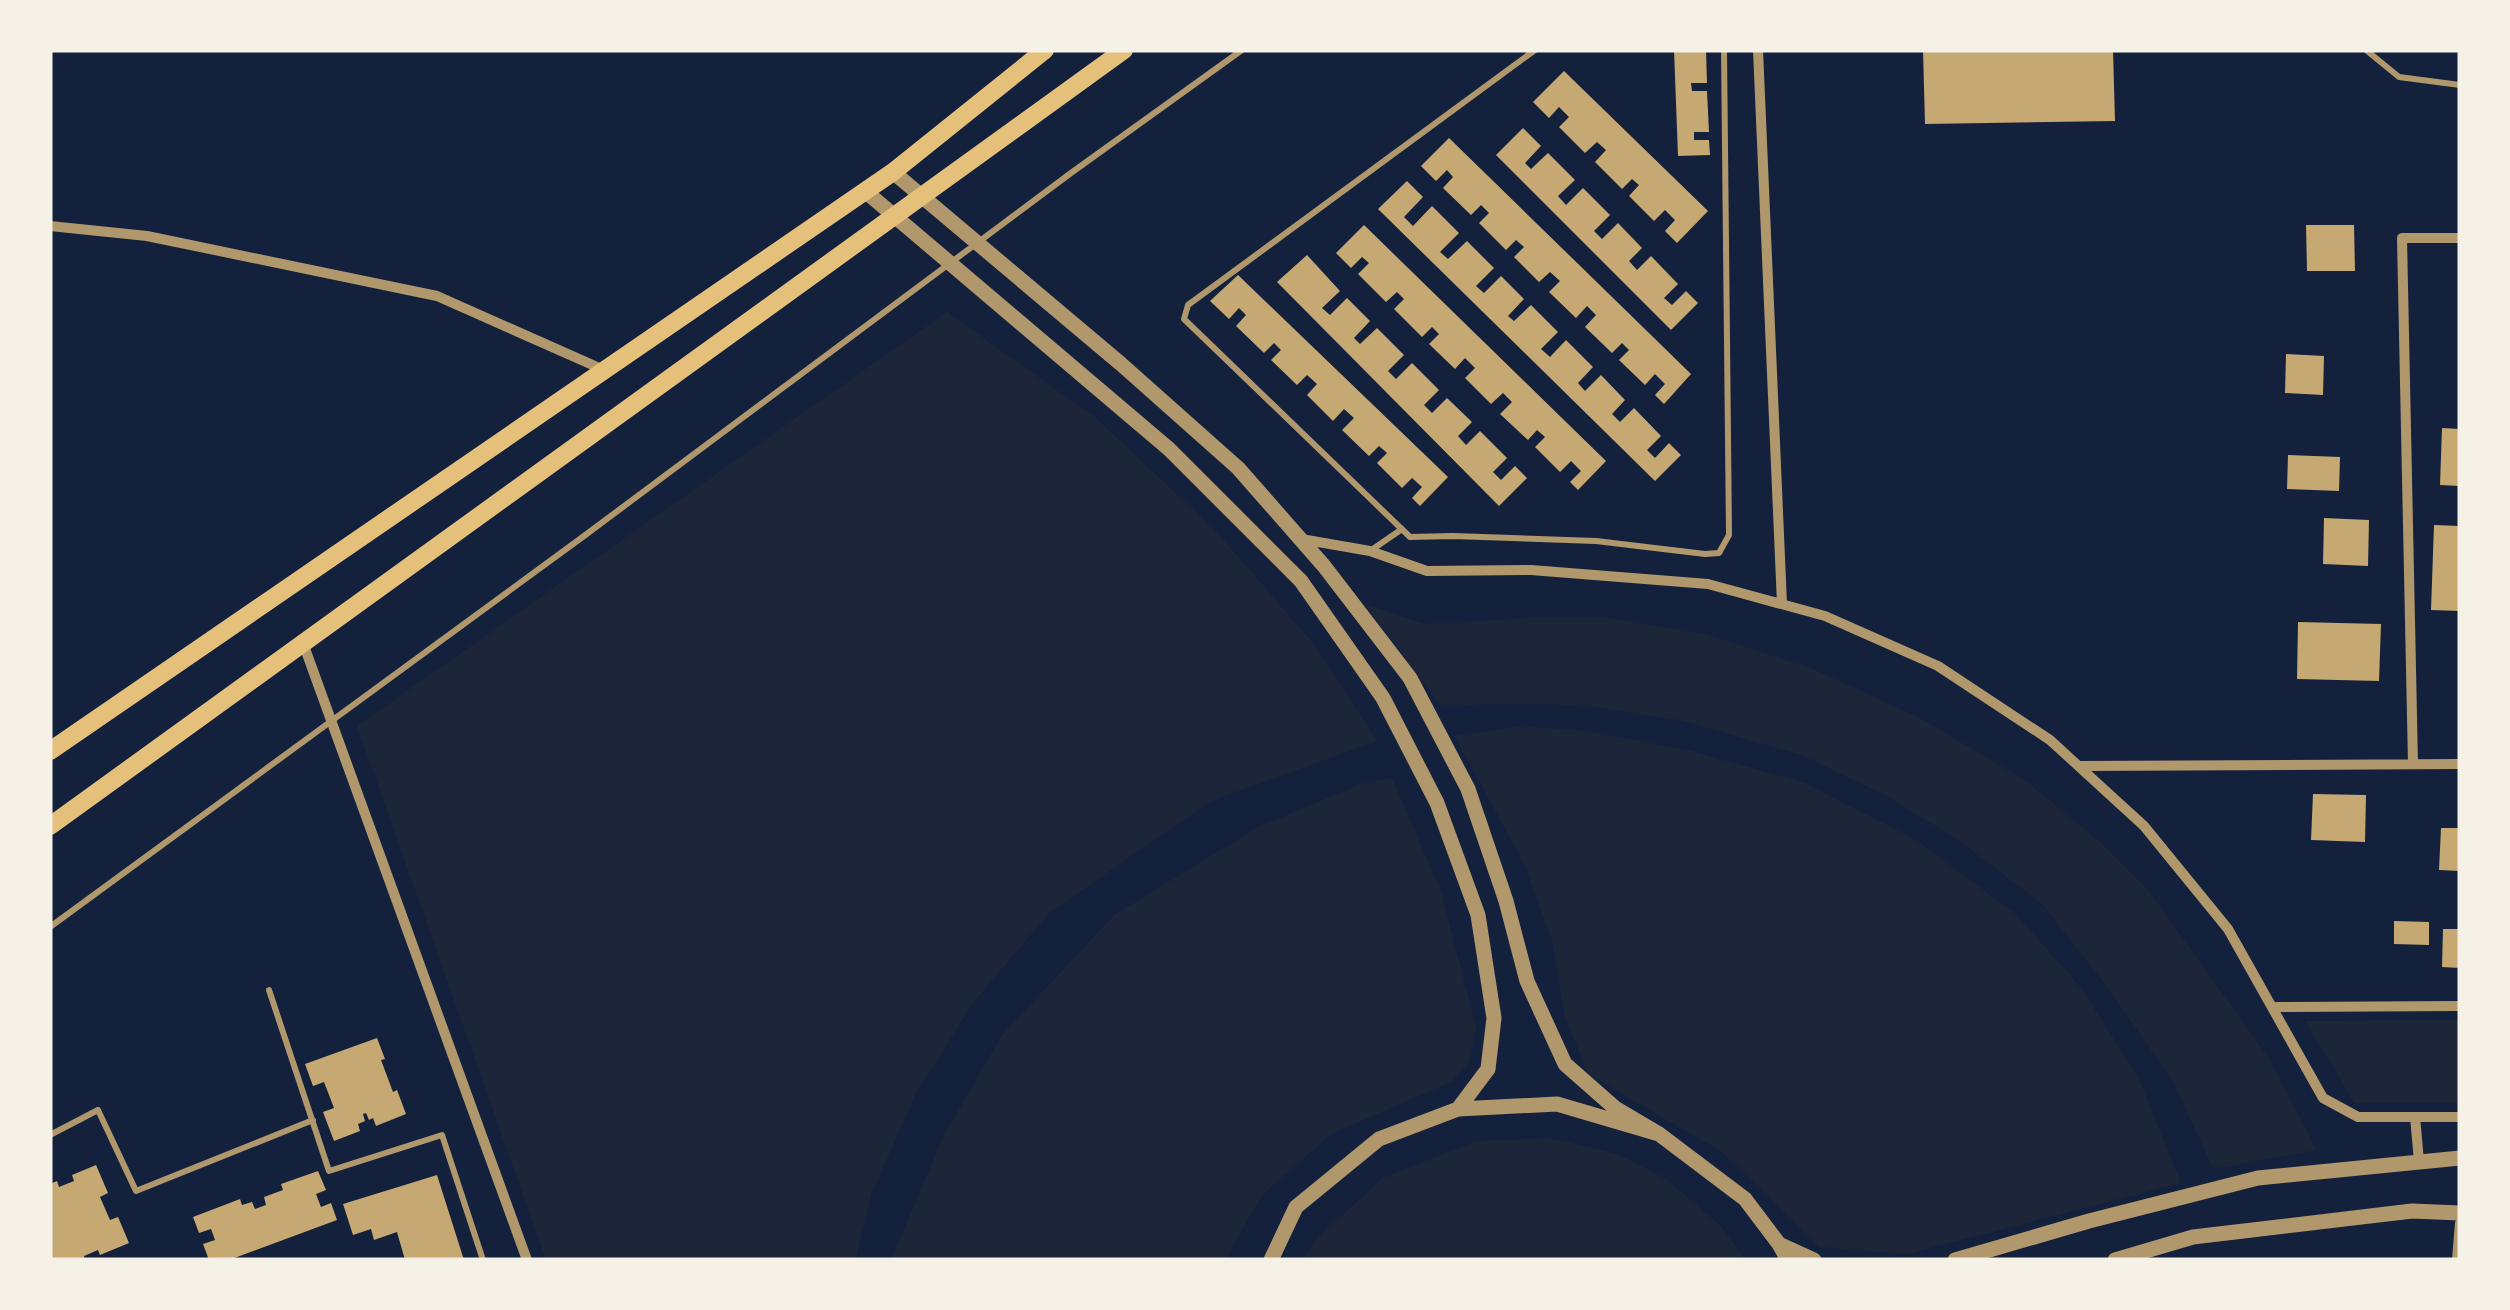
<svg xmlns="http://www.w3.org/2000/svg" width="2510" height="1310" viewBox="0 0 2510 1310" font-family="'Open Sans',sans-serif">
  <rect width="100%" height="100%" fill="#14213d"/>
  <!-- green -->
  <path fill="#1d2539" d="M947,312L1096,418L1214,529L1313,643L1377,741L1211,801L1049,913L974,1002L917,1091L871,1195L856,1260H546L357,726Z
    M1365,604L1424,624L1530,618H1609L1706,634L1813,669L1922,719L2026,781L2099,841L2148,890L2268,1057L2317,1150L2213,1169L2175,1085L2111,992L2042,904L1961,842L1885,795L1801,755L1684,721L1581,705L1490,704L1441,706Z
    M1520,726L1587,731L1692,751L1805,783L1918,841L2017,915L2082,989L2139,1079L2181,1183L1907,1254L1820,1247L1722,1152L1588,1074L1565,1016L1552,940L1524,864L1455,736Z
    M1392,778L1441,891L1476,1027L1469,1062L1451,1082L1331,1134L1262,1195L1225,1260H891L943,1137L1002,1035L1114,915L1258,827L1361,784Z
    M2460,1020V1103H2355L2305,1021Z
    M1550,1138L1618,1154L1666,1179L1721,1226L1745,1260H1303L1318,1237L1383,1178L1476,1141Z"/>
  <!-- building -->
  <path fill="#c6a872" d="M1674,50H1706L1707,83H1691L1692,91H1707L1709,132H1694V140H1709L1710,155L1678,156Z
    M1923,50H2113L2115,121L1925,124Z
    M1564,71L1708,211L1677,243L1665,231L1675,220L1665,210L1654,221L1629,196L1639,185L1632,179L1622,189L1595,162L1606,150L1597,142L1585,153L1559,127L1569,117L1559,107L1549,118L1533,102Z
    M1523,128L1541,146L1525,163L1531,169L1548,153L1575,180L1558,196L1566,205L1583,188L1610,215L1594,231L1602,239L1618,223L1642,248L1629,261L1637,270L1651,256L1678,284L1664,298L1672,305L1686,291L1698,303L1671,330L1496,155Z
    M1449,138L1691,374L1664,404L1655,395L1665,384L1655,374L1645,385L1619,360L1629,350L1622,343L1612,353L1585,327L1596,315L1587,306L1576,318L1549,292L1560,281L1550,272L1539,282L1514,257L1524,247L1516,240L1506,250L1479,223L1489,213L1481,205L1471,215L1443,188L1453,177L1447,170L1436,181L1421,166Z
    M1407,181L1423,197L1404,217L1413,226L1432,206L1459,233L1440,252L1448,259L1467,241L1494,268L1476,286L1484,293L1501,276L1524,299L1508,316L1514,321L1531,305L1558,332L1541,349L1550,357L1566,340L1593,367L1578,383L1585,391L1601,375L1625,400L1612,414L1620,422L1634,408L1661,436L1647,450L1655,458L1669,443L1681,455L1655,481L1378,209Z
    M1364,225L1606,461L1578,490L1570,482L1581,471L1571,461L1560,472L1535,447L1545,437L1537,430L1528,440L1500,414L1512,402L1503,393L1491,404L1465,378L1475,368L1465,358L1455,369L1429,344L1439,334L1432,327L1422,337L1394,309L1404,299L1397,292L1386,302L1358,274L1369,263L1362,257L1351,268L1336,253Z
    M2306,225H2354L2355,271H2307Z
    M1307,255L1340,291L1322,308L1330,315L1347,298L1370,321L1354,338L1360,344L1377,328L1404,355L1388,371L1396,379L1412,363L1439,390L1424,405L1432,413L1447,398L1472,422L1458,436L1466,445L1480,431L1507,458L1493,472L1501,480L1515,466L1527,478L1499,506L1277,282Z
    M1238,275L1448,477L1420,506L1412,498L1422,487L1412,478L1402,488L1377,463L1387,453L1379,446L1369,456L1342,430L1354,418L1344,409L1333,421L1307,395L1317,384L1307,375L1297,385L1271,360L1281,350L1274,343L1264,353L1236,326L1246,315L1239,308L1229,319L1210,301Z
    M2286,354L2324,356L2323,395L2285,393Z
    M2442,428L2460,429V486L2440,485Z
    M2288,455L2340,457L2339,491L2287,489Z
    M2324,518L2369,520L2368,566L2323,564Z
    M2434,525L2460,526V611L2431,610Z
    M2298,622L2381,624L2379,681L2297,679Z
    M2313,794L2366,795L2365,842L2311,840Z
    M2441,828H2460V871L2439,870Z
    M2394,921L2429,922V945L2394,944Z
    M2443,929H2460V968L2442,967Z
    M377,1038L385,1059L381,1060L393,1092L397,1090L406,1114L376,1126L373,1118L369,1120L366,1113L363,1114L365,1121L358,1124L360,1131L334,1141L323,1112L334,1108L324,1082L313,1086L305,1064Z
    M96,1165L108,1193L100,1197L110,1220L118,1217L129,1243L100,1255L98,1250L84,1256L85,1260H53L50,1254V1184L57,1181L59,1187L74,1181L72,1175Z
    M318,1171L326,1190L316,1194L321,1207L331,1203L337,1220L229,1260H209L203,1244L215,1240L211,1229L199,1233L193,1217L240,1199L242,1205L252,1202L255,1209L266,1205L264,1197L283,1190L281,1184Z
    M437,1175L464,1260H405L397,1232L374,1240L371,1229L353,1235L343,1204Z"/>
  <g fill="none" stroke-linecap="round" stroke-linejoin="round">
    <!-- service -->
    <path stroke="#b1986c" stroke-width="6" d="M1535,50L1188,305L1184,319L1410,537L1453,536L1596,541L1705,554L1719,553L1729,535L1724,50
      M2366,50L2399,77L2460,85
      M1370,551L1402,529
      M50,927L584,536L1071,173L1242,50
      M269,990L329,1171L442,1135L483,1260
      M50,1135L98,1110L136,1191L313,1120"/>
    <!-- minor -->
    <path stroke="#b1986c" stroke-width="10" d="M1758,50L1782,604
      M50,226L147,236L437,296L604,370
      M1301,539L1370,551L1427,571L1531,570L1708,584L1825,616L1938,666L2050,740L2144,826L2228,929L2323,1098L2358,1117H2460
      M303,643L527,1260
      M2413,764L2402,238H2460
      M2079,766L2460,764
      M2272,1007L2460,1006
      M2415,1117L2419,1161
      M2457,1260L2460,1223"/>
    <!-- tertiary -->
    <path stroke="#b1986c" stroke-width="15" d="M893,172L1121,364L1238,468L1324,566L1410,678L1468,789L1506,901L1527,981L1565,1064L1615,1108L1659,1134
      M865,191L1169,449L1301,581L1383,698L1437,803L1478,915L1494,1018L1488,1069L1458,1109
      M1779,1244L1814,1260
      M1271,1260L1296,1207L1379,1139L1458,1109L1557,1104L1659,1134L1745,1199L1779,1244L1788,1260
      M1955,1260L2089,1221L2258,1178L2460,1158
      M2115,1260L2193,1237L2412,1211L2460,1213"/>
    <!-- secondary -->
    <path stroke="#e5c07b" stroke-width="18" d="M50,751L893,172L1045,50
      M50,826L1124,50"/>
  </g>
  <!-- border -->
  <rect width="2510" height="1310" fill="none" stroke="#f6f1e7" stroke-width="105"/>
</svg>
